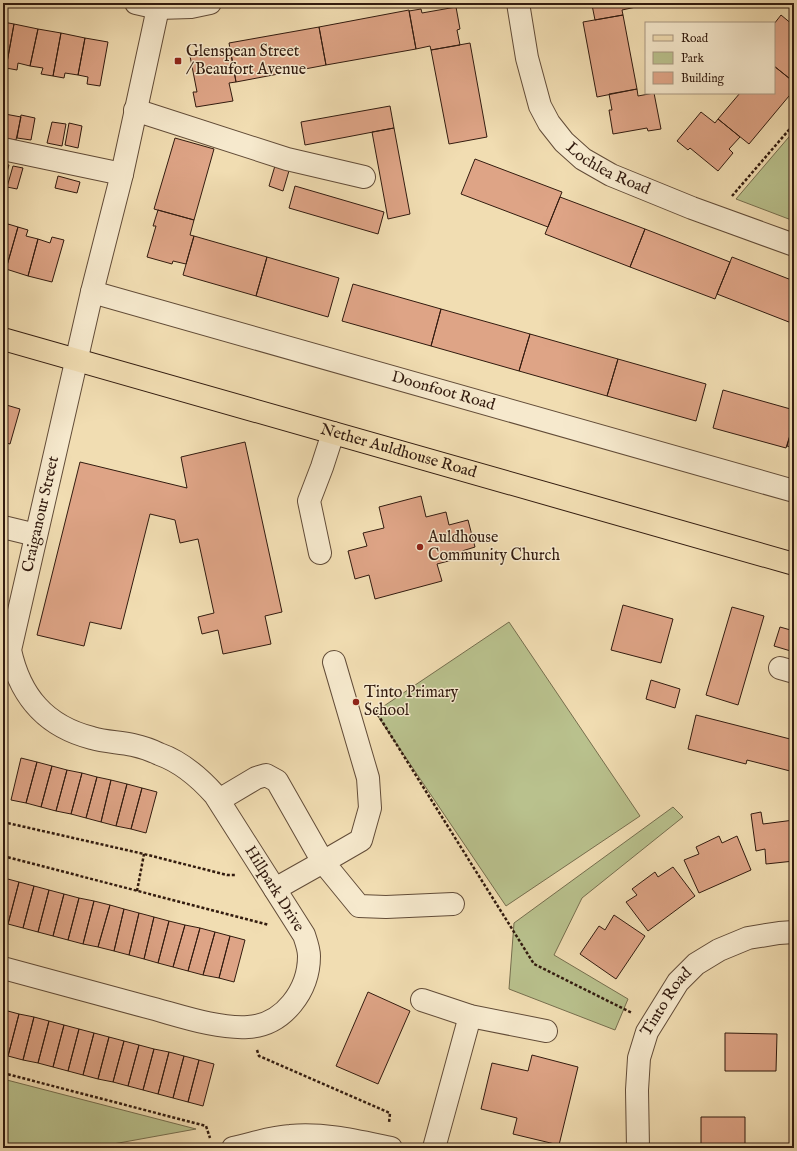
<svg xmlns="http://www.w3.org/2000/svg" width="797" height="1151" viewBox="0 0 797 1151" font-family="'IM FELL English',serif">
  <rect width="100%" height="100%" fill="#f1ddb2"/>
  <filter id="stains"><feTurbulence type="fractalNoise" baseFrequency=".005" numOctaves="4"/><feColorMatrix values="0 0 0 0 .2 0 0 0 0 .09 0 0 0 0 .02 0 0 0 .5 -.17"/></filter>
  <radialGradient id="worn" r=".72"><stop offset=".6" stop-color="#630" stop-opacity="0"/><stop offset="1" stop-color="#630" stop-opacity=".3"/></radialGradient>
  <!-- green -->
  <path fill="#b9c18d" stroke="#766e4e" d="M794,131V221L736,199Z
    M509,622L640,816L506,906L375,712Z
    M673,807L683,817L582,898L554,955L628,999L615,1030L509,989L514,923Z
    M3,1079L196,1129L91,1148H3Z
    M794,1114V1148H790V1137Z"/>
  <!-- building -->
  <path fill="#dea486" stroke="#321b0f" d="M587,3H635L636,7L622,10L623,15L595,20L592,5L588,6Z
    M635,3H659L636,7Z
    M456,7L460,29L457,30L460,45L431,50L430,46L416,49L409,11L421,9L422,13Z
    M409,10L416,49L326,65L319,27Z
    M623,15L637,89L597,97L583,22Z
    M781,15L793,25L790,28L794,32V74L790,79L774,66V24Z
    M3,22L14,24L6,68L3,67Z
    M14,24L38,29L30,66L18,63L17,70L6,68Z
    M319,27L326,65L236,82L229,43Z
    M38,29L61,33L53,76L41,74L43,68L30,66Z
    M61,33L85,38L78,75L65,73L64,78L53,76Z
    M85,38L108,42L100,86L87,84L88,77L78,75Z
    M470,43L487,137L449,144L431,50Z
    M215,51L216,56L231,53L236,82L229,83L233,101L196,107L193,92H197L190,56Z
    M774,66L794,82V90L749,144L718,119L740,93H774Z
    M637,89L638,96L654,93L661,129L648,131L647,128L613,134L609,110H612L609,94Z
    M390,106L394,128L305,145L301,122Z
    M701,112L715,123L718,119L740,137L729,149L733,153L718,171L690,148L688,150L677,141Z
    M5,114L21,117L16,140L3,138V125Z
    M21,115L35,118L31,140L17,138Z
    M52,122L66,124L62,146L47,143Z
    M69,123L82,126L78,148L65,145Z
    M394,128L410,214L388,219L372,132Z
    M175,138L214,149L194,220L154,209Z
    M277,159L291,164L283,191L269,186Z
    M475,159L562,192L548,227L461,194Z
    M3,164L9,165L3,186Z
    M13,166L23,168L17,189L7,187Z
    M58,176L80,182L77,193L55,188Z
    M295,186L384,212L378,234L289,208Z
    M560,197L645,229L630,267L545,234Z
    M158,210L194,220L190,235L194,236L186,264L173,261L172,264L147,257L156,226H153Z
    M8,224L18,227L6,269H3V230L6,231Z
    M18,227L28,230L26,236L38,239L28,276L6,269Z
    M645,229L730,262L715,299L630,267Z
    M194,236L267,257L256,296L183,275Z
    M52,237L64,240L52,282L28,276L38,239L50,243Z
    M267,257L339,278L328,317L256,296Z
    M732,257L794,281V324L717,294Z
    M353,284L441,309L431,346L342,321Z
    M441,309L530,334L519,371L431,346Z
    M530,334L618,359L607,396L519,371Z
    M618,359L706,384L696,421L607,396Z
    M723,390L794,410V422L786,448L713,428Z
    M3,404L20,409L10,444L3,442Z
    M794,422V448L787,446Z
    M245,442L282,612L265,616L271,644L223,654L218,630L202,634L198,617L214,613L198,539L180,543L175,520L150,514L121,629L90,622L84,646L37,635L80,462L187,488L181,457Z
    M421,496L426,517L446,512L449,525L468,520L475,547L462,551L464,557L437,564L442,581L375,599L369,575L355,579L348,551L367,546L363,533L384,528L379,507Z
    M623,605L673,619L661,663L611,650Z
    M732,607L764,616L738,705L706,695Z
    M780,627L794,631V652L774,646Z
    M651,680L680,689L675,708L646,699Z
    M696,715L794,740V772L747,760L746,764L688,749Z
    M21,758L37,762L26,803L11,800Z
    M37,762L52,766L41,807L26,803Z
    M52,766L67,770L56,811L41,807Z
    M67,770L82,773L71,814L56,811Z
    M82,773L97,777L86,818L71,814Z
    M97,777L111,780L101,822L86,818Z
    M111,780L127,784L116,826L101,822Z
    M127,784L142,788L131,829L116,826Z
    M142,788L157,792L146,833L131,829Z
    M761,812L763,824L794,820V861L766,864L765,849L756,851L751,814Z
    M719,836L722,843L737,836L751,870L699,893L684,860L699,854L696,847Z
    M673,867L695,896L648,931L626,902L637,895L632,889L655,872L658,877Z
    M4,878L19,882L8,924L3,923V882Z
    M19,882L34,886L23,928L8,924Z
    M34,886L49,890L38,932L23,928Z
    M49,890L64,894L53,936L38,932Z
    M64,894L79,898L68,940L53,936Z
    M79,898L94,901L83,944L68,940Z
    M94,901L110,905L98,947L83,944Z
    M110,905L124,909L114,951L98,947Z
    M124,909L139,913L129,955L114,951Z
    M139,913L154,917L144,959L129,955Z
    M614,915L645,936L616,979L580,954L599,926L605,930Z
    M154,917L169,921L158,963L144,959Z
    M169,921L185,925L173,967L158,963Z
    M185,925L200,928L188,971L173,967Z
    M200,928L215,932L203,975L188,971Z
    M215,932L230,936L219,978L203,975Z
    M230,936L245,940L234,982L219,978Z
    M368,992L410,1011L378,1084L336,1066Z
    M4,1010L19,1014L8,1056L3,1054V1014Z
    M19,1014L34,1017L23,1060L8,1056Z
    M34,1017L49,1021L38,1063L23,1060Z
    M49,1021L64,1025L53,1067L38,1063Z
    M64,1025L79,1029L68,1071L53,1067Z
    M79,1029L94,1033L83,1075L68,1071Z
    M94,1033L109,1037L98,1079L83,1075Z
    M725,1033L777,1034L776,1071H725Z
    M109,1037L124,1041L113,1082L98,1079Z
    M124,1041L139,1045L128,1086L113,1082Z
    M139,1045L154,1049L143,1090L128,1086Z
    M154,1049L169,1052L158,1094L143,1090Z
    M169,1052L184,1056L173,1098L158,1094Z
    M532,1055L578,1067L559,1145L513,1134L517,1118L481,1109L492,1063L528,1071Z
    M184,1056L199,1060L188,1102L173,1098Z
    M199,1060L214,1064L203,1106L188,1102Z
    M701,1117H745V1148H701Z"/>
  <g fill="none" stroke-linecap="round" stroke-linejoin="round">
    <!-- minor casing -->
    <g stroke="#624c38" stroke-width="24">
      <g id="minor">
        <path d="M136,3L158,8L191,7L210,3"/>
        <path id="s1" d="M518,3L527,58L540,106L549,123L564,142L583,159L611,175L692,208L794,245"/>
        <path d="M135,110L287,159L364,177"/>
        <path d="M3,149L122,174"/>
        <path id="s2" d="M92,292L794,491"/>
        <path d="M3,527L36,535"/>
        <path d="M320,553L309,501L322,467L333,433"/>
        <path d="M334,662L368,778L370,808L361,840L323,862L359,906L386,907L453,904"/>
        <path d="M780,668L794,672"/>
        <path d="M219,800L256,778L266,775L277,781L323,862L275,889"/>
        <path id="s3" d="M3,968C51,981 99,994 147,1007C178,1015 216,1029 248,1027C284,1025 309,990 309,956C309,949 306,941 304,935L215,795C199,777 182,762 159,754C151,750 142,747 133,745C120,742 105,742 92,738C45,726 20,696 10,650L92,292L122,174L158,8"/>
        <path d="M422,1000L470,1016L546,1031"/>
        <path d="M233,1148C252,1144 271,1137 290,1136C326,1133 357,1141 391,1148"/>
        <path d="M434,1148L470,1016"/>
        <path id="s4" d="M638,1148L637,1090L639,1058L647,1032L678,982L696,964L719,950L748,938L779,933L794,932"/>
      </g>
    </g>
    <!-- major casing -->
    <g stroke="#321b0f" stroke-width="24">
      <g id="major">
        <path id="s5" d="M3,339L794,564"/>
      </g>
    </g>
    <!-- path -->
    <path stroke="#321b0f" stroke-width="2.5" stroke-dasharray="3 2" stroke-linecap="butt" d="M732,196L794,124
      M375,710L534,964L632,1013
      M3,778L6,779L3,791
      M3,822L144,854L227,875H236
      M3,856L269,925
      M137,891L144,854
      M257,1050L259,1056L390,1113L389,1123
      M3,1073L206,1126L210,1138"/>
    <!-- minor -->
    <use href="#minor" stroke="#f6e9cd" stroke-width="22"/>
    <!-- major -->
    <use href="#major" stroke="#f1ddb2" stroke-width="22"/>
  </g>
  <!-- markers -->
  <g fill="#8f2418" stroke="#f6e9cd" stroke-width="1.5">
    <rect x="174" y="57" width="8" height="8" rx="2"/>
    <circle cx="420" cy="547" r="4"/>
    <circle cx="356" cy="702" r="4"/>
  </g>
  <g text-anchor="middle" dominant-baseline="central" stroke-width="3" stroke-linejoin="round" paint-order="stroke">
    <!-- poi labels -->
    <g font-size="16" fill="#321b0f" stroke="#f6e9cd" text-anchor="start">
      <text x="186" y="52">Glenspean Street<tspan x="186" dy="18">/ Beaufort Avenue</tspan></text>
      <text x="428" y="538">Auldhouse<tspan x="428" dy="18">Community Church</tspan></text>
      <text x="364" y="693">Tinto Primary<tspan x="364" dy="18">School</tspan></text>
    </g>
    <!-- street labels -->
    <g font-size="16" fill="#321b0f" stroke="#f6e9cd">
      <text stroke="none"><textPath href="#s1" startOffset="201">Lochlea Road</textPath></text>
      <text stroke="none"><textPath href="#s2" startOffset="365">Doonfoot Road</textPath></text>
      <text stroke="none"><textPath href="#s5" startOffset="411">Nether Auldhouse Road</textPath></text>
      <text stroke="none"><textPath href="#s3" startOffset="949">Craiganour Street</textPath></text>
      <text transform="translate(274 889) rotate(58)">Hillpark Drive</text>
      <text stroke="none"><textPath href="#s4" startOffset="153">Tinto Road</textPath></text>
    </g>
  </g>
  <!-- margin -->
  <rect width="797" height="1151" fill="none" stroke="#f1ddb2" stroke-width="16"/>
  <rect x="4" y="4" width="789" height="1143" fill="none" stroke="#321b0f" stroke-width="2"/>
  <rect x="8" y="8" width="781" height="1135" fill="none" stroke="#321b0f"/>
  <!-- legend -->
  <rect x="645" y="22" width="130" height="72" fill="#f6e9cd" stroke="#a89781"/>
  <rect x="653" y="35" width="20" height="6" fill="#f1ddb2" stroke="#a89781"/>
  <text x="681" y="42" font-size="12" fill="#321b0f">Road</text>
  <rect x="653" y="52" width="20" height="12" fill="#b9c18d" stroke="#a89781"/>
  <text x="681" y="62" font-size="12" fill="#321b0f">Park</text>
  <rect x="653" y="72" width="20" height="12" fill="#dea486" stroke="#a89781"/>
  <text x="681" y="82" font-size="12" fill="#321b0f">Building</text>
  <rect width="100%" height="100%" filter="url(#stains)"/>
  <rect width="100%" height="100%" fill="url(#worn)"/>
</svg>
